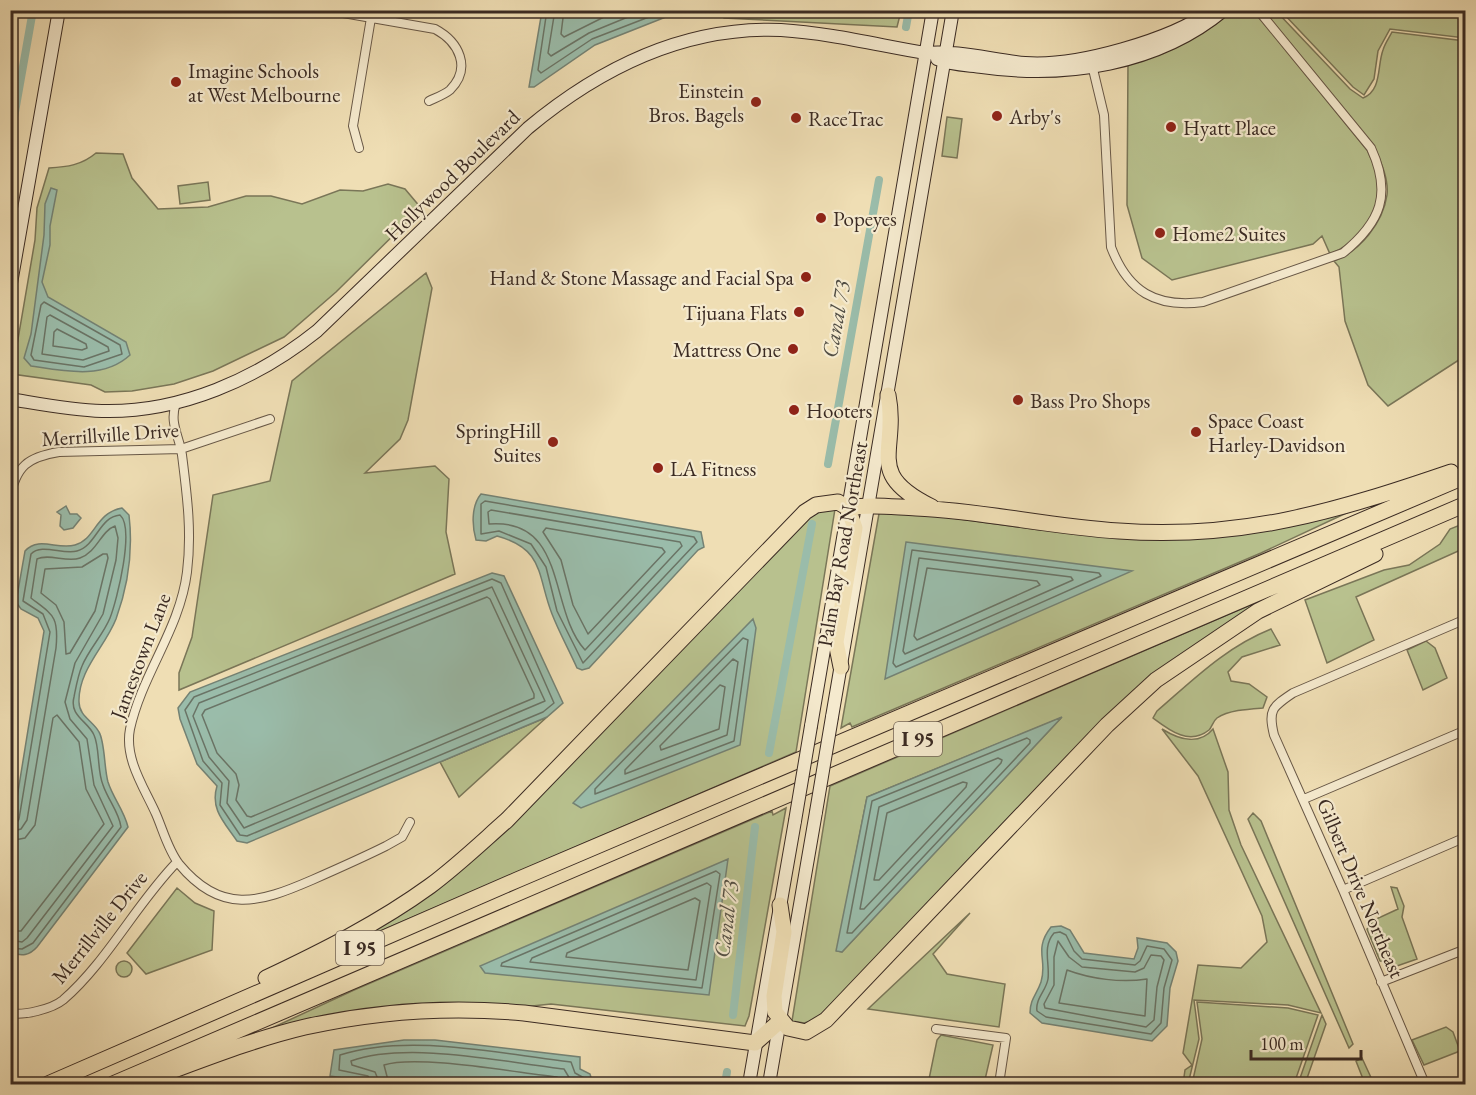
<svg xmlns="http://www.w3.org/2000/svg" width="1476" height="1095" viewBox="0 0 1476 1095" font-family="'EB Garamond',serif">
  <rect width="100%" height="100%" fill="#efdeb4"/>
  <filter id="stains"><feTurbulence type="fractalNoise" baseFrequency=".00333" numOctaves="4"/><feColorMatrix values="0 0 0 0 .2 0 0 0 0 .09 0 0 0 0 .02 0 0 0 .5 -.17"/></filter>
  <radialGradient id="worn" r=".72"><stop offset=".6" stop-color="#630" stop-opacity="0"/><stop offset="1" stop-color="#630" stop-opacity=".3"/></radialGradient>
  <!-- green -->
  <path fill="#b8c18e" stroke="#7a7658" stroke-width="1.5" fill-rule="evenodd" d="M1231,10L1254,11L1367,150C1373,162 1381,180 1378,195C1374,220 1354,245 1330,254L1322,236L1313,244L1172,280L1142,258L1127,205L1128,63L1203,31Z
    M723,11V10L901,11L897,27L724,18Z
    M1264,11H1276L1350,89L1363,98C1382,91 1377,66 1383,50C1385,43 1389,38 1392,32L1465,41V356L1388,406L1368,385L1345,321L1339,267L1334,261C1360,251 1383,223 1387,195C1389,179 1380,160 1374,146Z
    M1281,11H1465V38L1390,29L1378,51L1374,79L1364,95L1353,87Z
    M947,117L962,119L957,158L942,156Z
    M96,153L123,154L132,178L158,209L208,207L246,196H271L302,204L340,190L363,191L388,184L405,189L421,208L336,292L284,337L213,371L174,384L132,391L105,392L91,385L12,374L35,240L37,208L49,168C67,167 82,165 96,153Z
    M208,182L210,200L180,204L178,186Z
    M426,273L432,288L408,420L400,439L365,473L435,466L449,479L446,532L455,574L179,690V673L192,637L213,495L270,481L292,381Z
    M880,508L1040,530L1061,527L1130,535L1355,509L1261,553L852,727L850,723L841,728Z
    M835,509L796,752L341,948L418,898L811,516L819,510Z
    M1465,523V548L1356,597L1374,640L1327,663L1305,600L1384,570L1409,565L1440,544L1450,529Z
    M1271,596L1272,599L1191,650L815,1020L804,1023L792,1021L830,786ZM1061,718L842,952L837,951L867,797Z
    M1271,629L1280,645L1242,657L1228,672L1231,681L1249,684L1267,697L1263,708C1249,709 1229,710 1217,718C1213,721 1212,727 1209,730C1189,746 1169,730 1153,718L1157,711C1194,679 1226,647 1271,629Z
    M1426,641L1435,648L1447,678L1423,690L1407,650Z
    M547,717L459,797L440,762Z
    M1162,729C1178,739 1199,746 1213,729L1228,772L1229,810L1241,845L1321,1013L1288,1005L1194,1000L1199,1039L1188,1084H1183L1185,1070L1192,1065L1183,1053L1198,965L1241,968L1267,942L1262,916L1198,776Z
    M786,808L749,1016L745,1026L551,1004L259,1034L354,990L772,811L773,815Z
    M1253,813L1261,821L1353,1044L1349,1048L1248,819Z
    M1391,887L1397,888L1404,906L1402,917L1417,959L1397,966L1380,961L1367,929L1374,920L1398,909Z
    M177,888L195,903L214,911L212,950L146,974L127,953Z
    M970,913L933,954L947,974L1005,984L999,1027L868,1009Z
    M116 969a8 8 0 1 1 16 0a8 8 0 1 1-16 0Z
    M1197,1002L1288,1008L1318,1015L1294,1084H1192L1202,1039Z
    M1322,1015L1326,1024L1305,1084H1298Z
    M1446,1027L1453,1032L1460,1051L1424,1065L1412,1040Z
    M941,1035L993,1045L984,1084H928L937,1040Z
    M1362,1058L1374,1084H1365L1356,1061Z"/>
  <!-- water -->
  <path fill="#9abcaa" stroke="#748274" stroke-width="1.5" d="M542,11V10L681,11L595,45L534,87H529Z
    M51,188L57,190L50,226V245L42,282L48,297L126,342L130,355C103,380 64,371 31,366L24,358L31,334L44,235L45,204Z
    M481,494L701,532L704,547L698,550L589,668L582,670L577,668C569,650 559,632 552,614C537,576 545,549 497,536L486,541L476,540C472,526 471,506 481,494Z
    M66,506L70,514H77L81,518L73,528L64,530L60,526L61,515L57,512Z
    M122,508L129,515C133,549 128,586 116,619C105,647 78,670 79,702C79,716 93,721 99,732C105,742 104,768 108,782C113,798 124,810 128,827L37,947C29,956 22,956 11,953V835L44,631L38,618L21,609L16,602L25,551C39,536 57,550 75,545C96,539 95,513 122,508Z
    M906,542L1132,571L885,679Z
    M492,573L504,576L563,703L547,717L247,843L237,841C224,822 210,809 217,786L197,764L180,719L178,708L190,692Z
    M753,619L756,628L740,745L581,808L573,803Z
    M1062,717L842,952L836,951L867,797Z
    M728,859L709,995L485,973L480,966Z
    M1061,926L1070,930L1084,953L1134,959L1138,948L1137,938L1167,943L1176,952L1178,961L1170,988L1167,1026L1152,1041L1042,1023L1030,1013C1030,999 1037,994 1041,982C1048,960 1033,950 1051,927Z
    M404,1040H435L580,1057V1069L590,1074L593,1084H383L330,1076L334,1050Z"/>
  <g fill="none" stroke-linecap="round" stroke-linejoin="round">
    <!-- shore -->
    <path stroke="#6a7466" stroke-width="1.5" d="M547,10L538,70L541,73L592,39L667,10
      M555,10L548,53L551,56L589,33L645,10
      M564,10L561,34L564,37L618,10
      M44,302L120,345L122,354L84,367L34,360L31,355L41,305Z
      M50,315L108,347L109,351L83,360L42,354L47,317Z
      M57,329L86,344L87,348L82,350L53,346L54,332Z
      M485,501L694,537L697,542L583,663L557,611L546,567L531,544L499,531L481,534V504Z
      M491,510L680,542L682,546L585,650C548,610 568,518 489,524L488,512Z
      M546,528L662,548L665,552L588,634L573,605L561,560L543,532Z
      M912,550L1099,573L1101,576L896,667L893,663Z
      M103,554H107L108,558L95,611L70,653L66,654L64,622L56,605L41,593L45,569L82,567Z
      M919,558L1071,577L1073,580L905,654L903,651Z
      M927,568L1037,581L1040,585L917,640L914,636Z
      M492,579L501,583L554,703L543,712L247,836L240,835L220,805L222,783L203,761L185,710L194,697Z
      M492,587L545,701L244,828L227,803L229,781L209,757L193,716L199,703Z
      M487,597L490,599L534,694V698L251,817L247,816L236,800L239,785L236,774L217,753L202,715L205,710Z
      M743,638L748,640L734,741L595,794V789Z
      M733,659L738,662L727,735L625,774V770Z
      M720,685L725,687L719,729L661,750L660,746Z
      M1027,738L1030,740V743L852,933H847L872,801Z
      M998,758L1002,760L1001,763L864,909H860L879,807Z
      M963,782L967,783L966,787L879,880H874L887,813Z
      M10,825L16,824L19,819L50,632L43,614L23,601L31,554C41,543 63,555 77,551C97,545 99,517 120,515C135,528 117,600 110,618C103,635 89,649 82,666C78,675 76,687 74,697C69,716 88,721 94,735C100,748 97,771 103,785C108,800 119,812 121,827L33,943L22,949L10,948
      M10,832L21,829L27,820L56,648C59,616 53,615 31,598L37,559C49,553 67,563 80,558C97,552 101,531 115,526L118,538L116,560L103,614L75,663L65,702L70,719L87,739L94,785L113,826L27,938L22,942L10,940
      M10,841L25,838L35,825L53,718L57,715L79,742L86,789L104,824L21,931H10
      M716,871L720,874L702,988L501,966L502,963Z
      M707,883L711,886L696,980L530,962L532,958Z
      M695,898L700,901L688,970L566,957L567,953Z
      M1060,932L1066,935L1074,951L1082,959L1135,965L1140,961L1147,946L1164,949L1172,960L1164,988L1161,1023L1151,1034L1046,1017L1037,1011C1035,999 1046,991 1048,979C1050,963 1042,947 1054,933Z
      M1058,941L1069,957L1082,967L1135,972L1144,968L1151,955L1161,956L1164,960L1157,987L1154,1020L1146,1027L1045,1008L1044,1004L1054,985V957Z
      M1067,970C1091,979 1121,983 1147,979L1145,1016L1059,1003Z
      M372,1084L368,1076L339,1070L340,1055C410,1033 499,1054 571,1062L575,1073L586,1079L587,1084
      M380,1084L375,1072L352,1065L351,1061C407,1041 504,1062 564,1069L570,1079L579,1084
      M389,1084L384,1065C417,1054 518,1073 557,1077L563,1084"/>
    <!-- canal -->
    <path stroke="#9abcaa" stroke-width="8" d="M906,27L909,10
      M10,140L33,10
      M828,464L879,180
      M769,753L812,524
      M733,1015L755,827
      M725,1084L727,1072"/>
    <!-- street casing -->
    <g stroke="#685847" stroke-width="10">
      <path id="street" d="M326,10L435,29C459,42 472,68 450,90C444,95 435,98 429,101
        M1092,65L1104,115L1111,247C1128,292 1156,308 1203,302L1343,253C1381,222 1392,194 1371,148L1258,10
        M359,148L353,126L371,18
        M176,403C169,423 179,435 182,455C187,495 192,532 187,572C180,629 142,674 130,729C124,759 145,789 156,814C163,830 168,850 179,864C221,915 259,903 312,880C337,869 362,858 386,846L402,837L410,822
        M10,498C16,466 28,457 59,452L181,449L270,419
        M1304,799L1466,730
        M1343,890L1466,837
        M1381,982L1466,949
        M10,1013C23,1016 52,1009 63,1000C107,962 136,904 177,862
        M936,1029L1006,1038L999,1084
        M1425,1084L1343,890L1274,735C1268,710 1272,707 1293,693L1466,619"/>
    </g>
    <!-- secondary casing -->
    <g stroke="#3b2b23" stroke-width="14">
      <path id="secondary" d="M937,59C951,65 967,65 982,67C1065,79 1158,65 1224,10
        M10,289L59,10
        M10,399C41,404 71,410 102,411C180,413 257,379 317,331L528,128C600,68 685,26 781,30C829,33 878,45 925,53C959,50 992,60 1025,63C1076,67 1171,40 1212,10
        M832,717L953,10
        M811,726L933,10
        M749,1084L795,821
        M769,1084L816,812"/>
    </g>
    <!-- highway casing -->
    <g stroke="#3b2b23" stroke-width="17">
      <path id="highway" d="M888,395C899,452 863,473 932,507
        M848,508C871,504 892,507 916,508C984,511 1051,527 1119,531C1242,540 1337,511 1451,472
        M780,905L784,932L774,996L775,1012L788,1028L806,1032L826,1020L1107,725L1156,680L1258,611L1375,554
        M266,978C323,951 379,923 430,886C457,866 482,842 507,820L805,512L816,505L838,502L848,508L855,528L836,642L841,667
        M144,1081C197,1062 250,1040 305,1027C377,1011 450,1006 524,1013L755,1043L780,1021
        M48,1084L517,880L1466,476
        M113,1084L1466,504"/>
    </g>
    <!-- street -->
    <use href="#street" stroke="#f5eace" stroke-width="8"/>
    <!-- secondary -->
    <use href="#secondary" stroke="#f5eace" stroke-width="12"/>
    <!-- highway -->
    <use href="#highway" stroke="#efdeb4" stroke-width="15"/>
    <!-- secondary-bridge casing -->
    <g stroke="#3b2b23" stroke-width="14" stroke-linecap="butt">
      <path id="secondary-bridge" d="M816,812L832,717
        M795,821L811,726"/>
    </g>
    <!-- secondary-bridge -->
    <use href="#secondary-bridge" stroke="#f5eace" stroke-width="12"/>
  </g>
  <!-- markers -->
  <g fill="#8f2418" stroke="#f5eace" stroke-width="2">
    <circle cx="176" cy="82" r="6"/>
    <circle cx="756" cy="102" r="6"/>
    <circle cx="997" cy="116" r="6"/>
    <circle cx="796" cy="118" r="6"/>
    <circle cx="1171" cy="127" r="6"/>
    <circle cx="821" cy="218" r="6"/>
    <circle cx="1160" cy="233" r="6"/>
    <circle cx="806" cy="277" r="6"/>
    <circle cx="799" cy="312" r="6"/>
    <circle cx="793" cy="349" r="6"/>
    <circle cx="1018" cy="400" r="6"/>
    <circle cx="794" cy="410" r="6"/>
    <circle cx="1196" cy="432" r="6"/>
    <circle cx="553" cy="442" r="6"/>
    <circle cx="658" cy="468" r="6"/>
  </g>
  <g text-anchor="middle" dominant-baseline="central" stroke-width="4.5" stroke-linejoin="round" paint-order="stroke">
    <!-- shield labels -->
    <g fill="#f5eace" stroke="#736456" stroke-width="1.5">
      <rect x="894" y="722" width="48" height="34" rx="4.5"/>
      <rect x="336" y="931" width="48" height="34" rx="4.5"/>
    </g>
    <g font-size="20" font-weight="bold" fill="#3b2b23">
      <text x="918" y="739">I 95</text>
      <text x="360" y="948">I 95</text>
    </g>
    <!-- poi labels -->
    <g font-size="21" fill="#3b2b23" stroke="#f5eace" text-anchor="start">
      <text x="188" y="70">Imagine Schools<tspan x="188" dy="24">at West Melbourne</tspan></text>
      <text x="744" y="90" text-anchor="end">Einstein<tspan x="744" dy="24">Bros. Bagels</tspan></text>
      <text x="1009" y="116">Arby's</text>
      <text x="808" y="118">RaceTrac</text>
      <text x="1183" y="127">Hyatt Place</text>
      <text x="833" y="218">Popeyes</text>
      <text x="1172" y="233">Home2 Suites</text>
      <text x="794" y="277" text-anchor="end">Hand &amp; Stone Massage and Facial Spa</text>
      <text x="787" y="312" text-anchor="end">Tijuana Flats</text>
      <text x="781" y="349" text-anchor="end">Mattress One</text>
      <text x="1030" y="400">Bass Pro Shops</text>
      <text x="806" y="410">Hooters</text>
      <text x="1208" y="420">Space Coast<tspan x="1208" dy="24">Harley-Davidson</tspan></text>
      <text x="541" y="430" text-anchor="end">SpringHill<tspan x="541" dy="24">Suites</tspan></text>
      <text x="670" y="468">LA Fitness</text>
    </g>
    <!-- street labels -->
    <g font-size="21" fill="#3b2b23" stroke="#f5eace">
      <text transform="translate(452 175) rotate(-44)">Hollywood Boulevard</text>
      <text transform="translate(110 434) rotate(-4)">Merrillville Drive</text>
      <text transform="translate(842 544) rotate(-80)">Palm Bay Road Northeast</text>
      <text transform="translate(140 656) rotate(-69)">Jamestown Lane</text>
      <text transform="translate(1361 888) rotate(67)">Gilbert Drive Northeast</text>
      <text transform="translate(99 927) rotate(-51)">Merrillville Drive</text>
    </g>
    <!-- water labels -->
    <g font-size="22" font-style="italic" fill="#534f45" stroke="#f5eace">
      <text transform="translate(836 319) rotate(-80)">Canal 73</text>
      <text transform="translate(726 919) rotate(-83)">Canal 73</text>
    </g>
  </g>
  <!-- margin -->
  <rect width="1476" height="1095" fill="none" stroke="#efdeb4" stroke-width="36"/>
  <rect x="12" y="12" width="1452" height="1071" fill="none" stroke="#3b2b23" stroke-width="3"/>
  <rect x="18" y="18" width="1440" height="1059" fill="none" stroke="#3b2b23" stroke-width="1.5"/>
  <!-- scale -->
  <path d="M1251 1050v9h110v-9" fill="none" stroke="#3b2b23" stroke-width="3"/>
  <text x="1260" y="1050" font-size="18" fill="#3b2b23" stroke="#f5eace" stroke-width="4.5" paint-order="stroke">100 m</text>
  <rect width="100%" height="100%" filter="url(#stains)"/>
  <rect width="100%" height="100%" fill="url(#worn)"/>
</svg>
